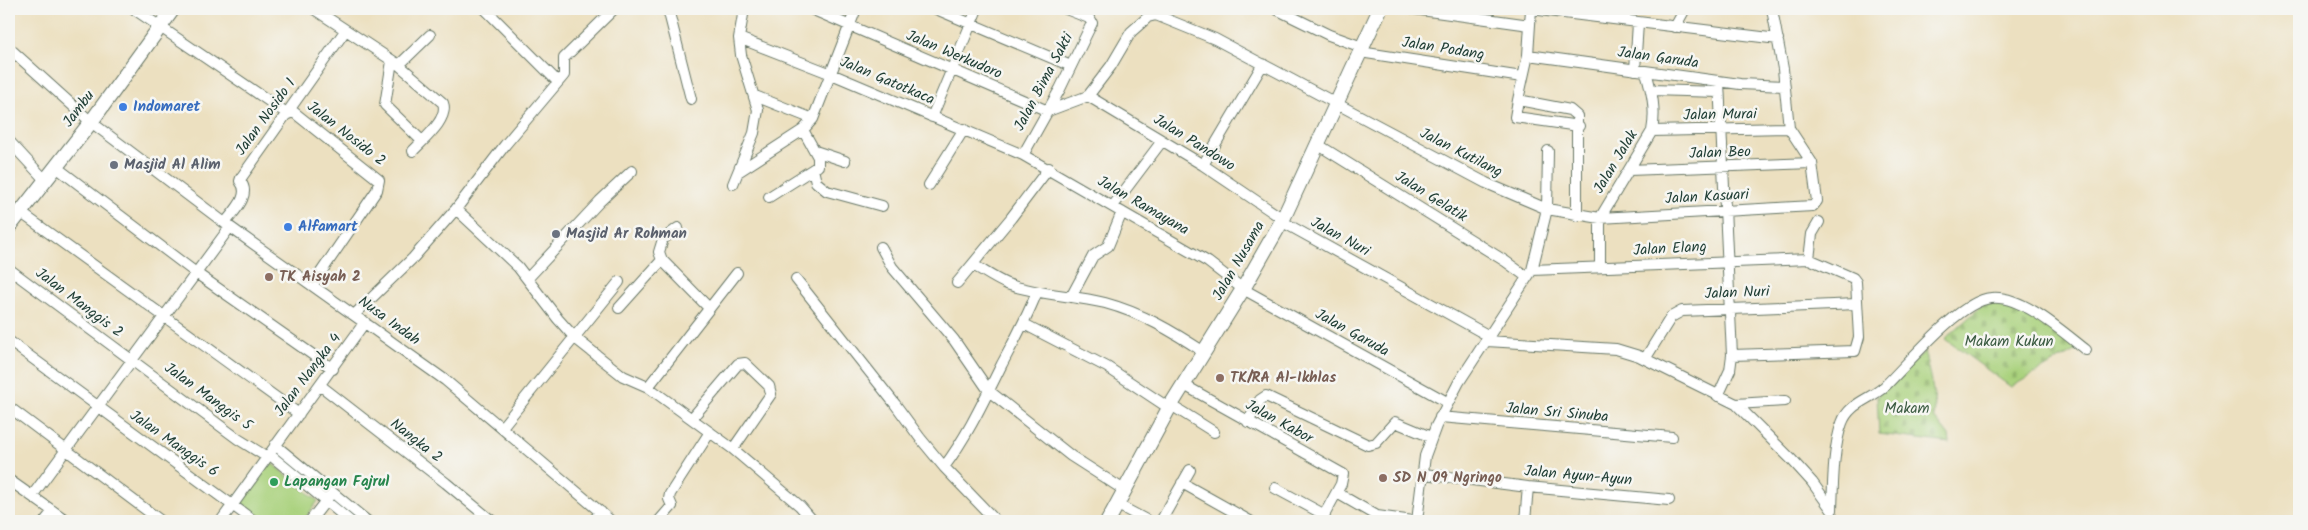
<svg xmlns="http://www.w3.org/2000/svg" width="2308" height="530" viewBox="0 0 2308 530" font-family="Kalam,sans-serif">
  <defs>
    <pattern id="cemetery-stones" width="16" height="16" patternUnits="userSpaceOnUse" patternTransform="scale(1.25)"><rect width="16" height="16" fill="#a9d17b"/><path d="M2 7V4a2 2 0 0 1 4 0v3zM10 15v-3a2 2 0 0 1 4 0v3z" fill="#91b46b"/></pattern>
  </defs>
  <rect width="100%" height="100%" fill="#f6f6f2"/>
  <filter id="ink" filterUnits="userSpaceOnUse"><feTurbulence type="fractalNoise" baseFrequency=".02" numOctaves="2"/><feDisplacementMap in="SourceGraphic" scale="10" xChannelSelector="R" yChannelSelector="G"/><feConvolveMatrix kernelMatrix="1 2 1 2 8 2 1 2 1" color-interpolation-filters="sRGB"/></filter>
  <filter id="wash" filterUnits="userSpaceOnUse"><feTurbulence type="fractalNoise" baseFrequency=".0096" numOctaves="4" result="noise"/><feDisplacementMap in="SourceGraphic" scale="20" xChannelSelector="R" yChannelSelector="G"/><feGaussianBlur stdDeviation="1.12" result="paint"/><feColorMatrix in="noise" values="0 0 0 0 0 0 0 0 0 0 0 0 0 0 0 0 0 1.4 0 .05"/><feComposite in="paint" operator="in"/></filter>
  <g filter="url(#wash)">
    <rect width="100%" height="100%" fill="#ece0c0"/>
    <!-- cemetery -->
    <path fill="url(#cemetery-stones)" stroke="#648758" d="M1986,302C2022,302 2052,326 2078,349L2011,387L1945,339Z
      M1925,351C1927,373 1938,395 1934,417L1949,436L1950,443L1879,434L1877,396Z"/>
    <!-- pitch -->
    <path fill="#a9d17b" stroke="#648758" d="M270,462L318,501L303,521H264L239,501Z"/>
  </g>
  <g filter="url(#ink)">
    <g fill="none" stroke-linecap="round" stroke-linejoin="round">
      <!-- street casing -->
      <g stroke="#677665" stroke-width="12">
        <path id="street" d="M134,9L288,114
          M314,9L399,65L443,103C449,119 424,139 413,151
          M485,9L558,82
          M668,9L691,99
          M811,9L1048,111
          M936,9L1071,66
          M1276,9L1329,35L1362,47
          M1414,9L1530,25
          M1531,9L1528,55L1518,100L1570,110L1577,116V216
          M1531,9L1778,39
          M1675,27L1685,9
          M739,38L829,73L1023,155L1208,262L1243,289L1447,402
          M9,48L91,122L230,227L445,380L611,521
          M1360,52L1522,77
          M1528,55L1740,84L1784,86
          M392,61L385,105L422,141
          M399,65L430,35
          M1635,70L1638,23
          M1651,90L1719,92
          M755,96L813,119
          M1088,96L1203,165L1283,219
          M1518,100L1515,117L1579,126
          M291,110L379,180L377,190L313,284
          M1048,111L1088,96L1111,66L1131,32L1148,17L1156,15L1215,39L1486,183L1547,209L1600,218L1813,206L1817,201L1812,163L1789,128L1783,69L1772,9
          M932,117L977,9
          M1652,131L1789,128
          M9,141L45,180
          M1317,144L1505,261L1527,277
          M815,151L845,161
          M1023,155L1060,89L1092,23L1089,18L1066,9
          M1203,165L1263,64
          M56,167L196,273L333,369
          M813,169L816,182L827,191L882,206
          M1629,170L1812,163
          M738,172L803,130L813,119L856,9
          M733,184L754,133L758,110L741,55L739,38L744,9
          M929,185L964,129
          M769,197L818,166V157L803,130
          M1113,206L1162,141
          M456,209L518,267L558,319L575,338L623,376L648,387L733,449L800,506L813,521
          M20,212L299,414
          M1281,221L1489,336
          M225,223C234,211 252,195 240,181L241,178L345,31
          M678,228L663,239L659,252L662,260L709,308
          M881,247L892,267L954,340L989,391L1071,456L1124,490
          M1809,259L1812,234L1819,222
          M973,265C984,271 995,279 1007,284C1038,295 1073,295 1105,303C1142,313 1172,331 1204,352
          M1600,267V218L1652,131C1656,110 1652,92 1646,72
          M9,269L238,439L267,457
          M1532,270L1809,259L1853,278L1856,282L1859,337L1855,351L1732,355
          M528,278L600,201L632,171
          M796,279L895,404L920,438L944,467L996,521
          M957,283L1011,218L1049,168
          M1071,297L1093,256L1108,246L1122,212
          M619,308L662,260
          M354,315L413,258L456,209L505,145L564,75V58L614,9
          M1024,324L1107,367L1169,408
          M9,341L254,521
          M1487,341L1616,349L1639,356L1736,404L1792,460L1812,482L1832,510C1833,485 1833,447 1842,423C1849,403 1869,400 1884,387C1907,365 1959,301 1991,298C2021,294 2064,333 2086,350
          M1645,359L1671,317L1682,311L1857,304
          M1184,385L1343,474L1341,484L1321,521
          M321,386L446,483L492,521
          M648,387L737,273
          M1718,396L1730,370L1732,355L1719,82
          M1736,404L1785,401
          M1171,405L1214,432
          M9,407L161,521
          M1440,417L1672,437
          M692,418L738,364L745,363L769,386L771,394L733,449
          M1248,422L1260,400L1266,396L1368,445L1376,443L1395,422L1431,437
          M502,427L619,282
          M275,445L367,521
          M269,454L350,521
          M944,467C968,435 984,400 1002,364C1015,340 1027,317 1037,292
          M1424,474L1528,487L1669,500
          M9,480L67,521
          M1182,483L1250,521
          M1275,488L1325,515
          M1337,493L1377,516L1413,521
          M32,496L230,227
          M1118,505L1148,521
          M45,521L53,511
          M221,521L365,322
          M310,521L328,498
          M593,521L601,512
          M659,521L672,506L669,499L670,494L710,432
          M1161,521L1190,470
          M1417,521L1425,456L1436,426L1459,382L1532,270L1547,209L1548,151
          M1525,521L1528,487"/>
      </g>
      <!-- secondary casing -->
      <g stroke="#677665" stroke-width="16">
        <path id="secondary" d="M9,227L91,122L173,9
          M1108,521L1169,408L1243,289L1283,219L1380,9"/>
      </g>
      <!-- street -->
      <use href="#street" stroke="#fff" stroke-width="10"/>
      <!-- secondary -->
      <use href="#secondary" stroke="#fff" stroke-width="14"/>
    </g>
  </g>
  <!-- markers -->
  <g fill="#3f7fe0" stroke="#f6f6f2" stroke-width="2">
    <circle cx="123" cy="107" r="5"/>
    <circle cx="288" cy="227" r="5"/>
  </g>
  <g fill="#6b7280" stroke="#f6f6f2" stroke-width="2">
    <circle cx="114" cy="165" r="5"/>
    <circle cx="556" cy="234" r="5"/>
  </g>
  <g fill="#8d6e63" stroke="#f6f6f2" stroke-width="2">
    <circle cx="269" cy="277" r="5"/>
    <circle cx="1220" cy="378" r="5"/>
    <circle cx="1383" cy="478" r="5"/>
  </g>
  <circle fill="#2e9e5b" stroke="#f6f6f2" stroke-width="2" cx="274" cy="482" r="5"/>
  <g text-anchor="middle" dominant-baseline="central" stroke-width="5" stroke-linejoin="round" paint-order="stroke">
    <!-- street labels -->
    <g font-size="15" fill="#1f3d34" stroke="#f6f6f2">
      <text transform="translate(1443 49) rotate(9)">Jalan Podang</text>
      <text transform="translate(954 55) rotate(23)">Jalan Werkudoro</text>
      <text transform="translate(1658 58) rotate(8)">Jalan Garuda</text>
      <text transform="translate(887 81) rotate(23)">Jalan Gatotkaca</text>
      <text transform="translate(1044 82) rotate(-62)">Jalan Bima Sakti</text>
      <text transform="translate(79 109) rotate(-53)">Jambu</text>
      <text transform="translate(1720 115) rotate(-1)">Jalan Murai</text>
      <text transform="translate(266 117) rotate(-54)">Jalan Nosido 1</text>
      <text transform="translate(346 134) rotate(38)">Jalan Nosido 2</text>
      <text transform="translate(1194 143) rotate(32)">Jalan Pandowo</text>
      <text transform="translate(1461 153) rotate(27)">Jalan Kutilang</text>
      <text transform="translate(1720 153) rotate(-2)">Jalan Beo</text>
      <text transform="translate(1616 162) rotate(-59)">Jalan Jalak</text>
      <text transform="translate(1431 197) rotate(32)">Jalan Gelatik</text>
      <text transform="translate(1707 197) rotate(-3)">Jalan Kasuari</text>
      <text transform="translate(1143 206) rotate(30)">Jalan Ramayana</text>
      <text transform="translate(1340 237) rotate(29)">Jalan Nuri</text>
      <text transform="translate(1670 249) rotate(-3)">Jalan Elang</text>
      <text transform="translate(1239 261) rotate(-60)">Jalan Nusama</text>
      <text transform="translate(1737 293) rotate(-2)">Jalan Nuri</text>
      <text transform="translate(79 303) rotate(37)">Jalan Manggis 2</text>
      <text transform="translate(389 321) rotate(36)">Nusa Indah</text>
      <text transform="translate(1352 333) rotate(29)">Jalan Garuda</text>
      <text transform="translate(308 375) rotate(-53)">Jalan Nangka 4</text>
      <text transform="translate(208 397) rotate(36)">Jalan Manggis 5</text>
      <text transform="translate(1557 413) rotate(5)">Jalan Sri Sinuba</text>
      <text transform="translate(1279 422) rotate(29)">Jalan Kabor</text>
      <text transform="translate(416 441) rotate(38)">Nangka 2</text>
      <text transform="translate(174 444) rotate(35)">Jalan Manggis 6</text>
      <text transform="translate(1578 476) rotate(5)">Jalan Ayun-Ayun</text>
    </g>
    <!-- shop labels -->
    <g font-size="15" font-weight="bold" fill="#366cbe" stroke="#f6f6f2" text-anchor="start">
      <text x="133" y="107">Indomaret</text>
      <text x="298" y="227">Alfamart</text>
    </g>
    <!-- worship labels -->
    <g font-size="15" font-weight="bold" fill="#5b616d" stroke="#f6f6f2" text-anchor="start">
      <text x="124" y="165">Masjid Al Alim</text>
      <text x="566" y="234">Masjid Ar Rohman</text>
    </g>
    <!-- education labels -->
    <g font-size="15" font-weight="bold" fill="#785e54" stroke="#f6f6f2" text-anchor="start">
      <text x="279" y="277">TK Aisyah 2</text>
      <text x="1230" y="378">TK/RA Al-Ikhlas</text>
      <text x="1393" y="478">SD N 09 Ngringo</text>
    </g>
    <!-- park labels -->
    <g font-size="15" fill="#3b5b42" stroke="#f6f6f2">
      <text x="2009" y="342">Makam Kukun</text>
      <text x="1907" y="409">Makam</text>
    </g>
    <!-- leisure labels -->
    <g font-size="15" font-weight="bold" fill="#27864d" stroke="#f6f6f2" text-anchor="start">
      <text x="284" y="482">Lapangan Fajrul</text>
    </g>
  </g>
  <!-- margin -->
  <rect width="2308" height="530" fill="none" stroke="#f6f6f2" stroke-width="30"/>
</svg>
